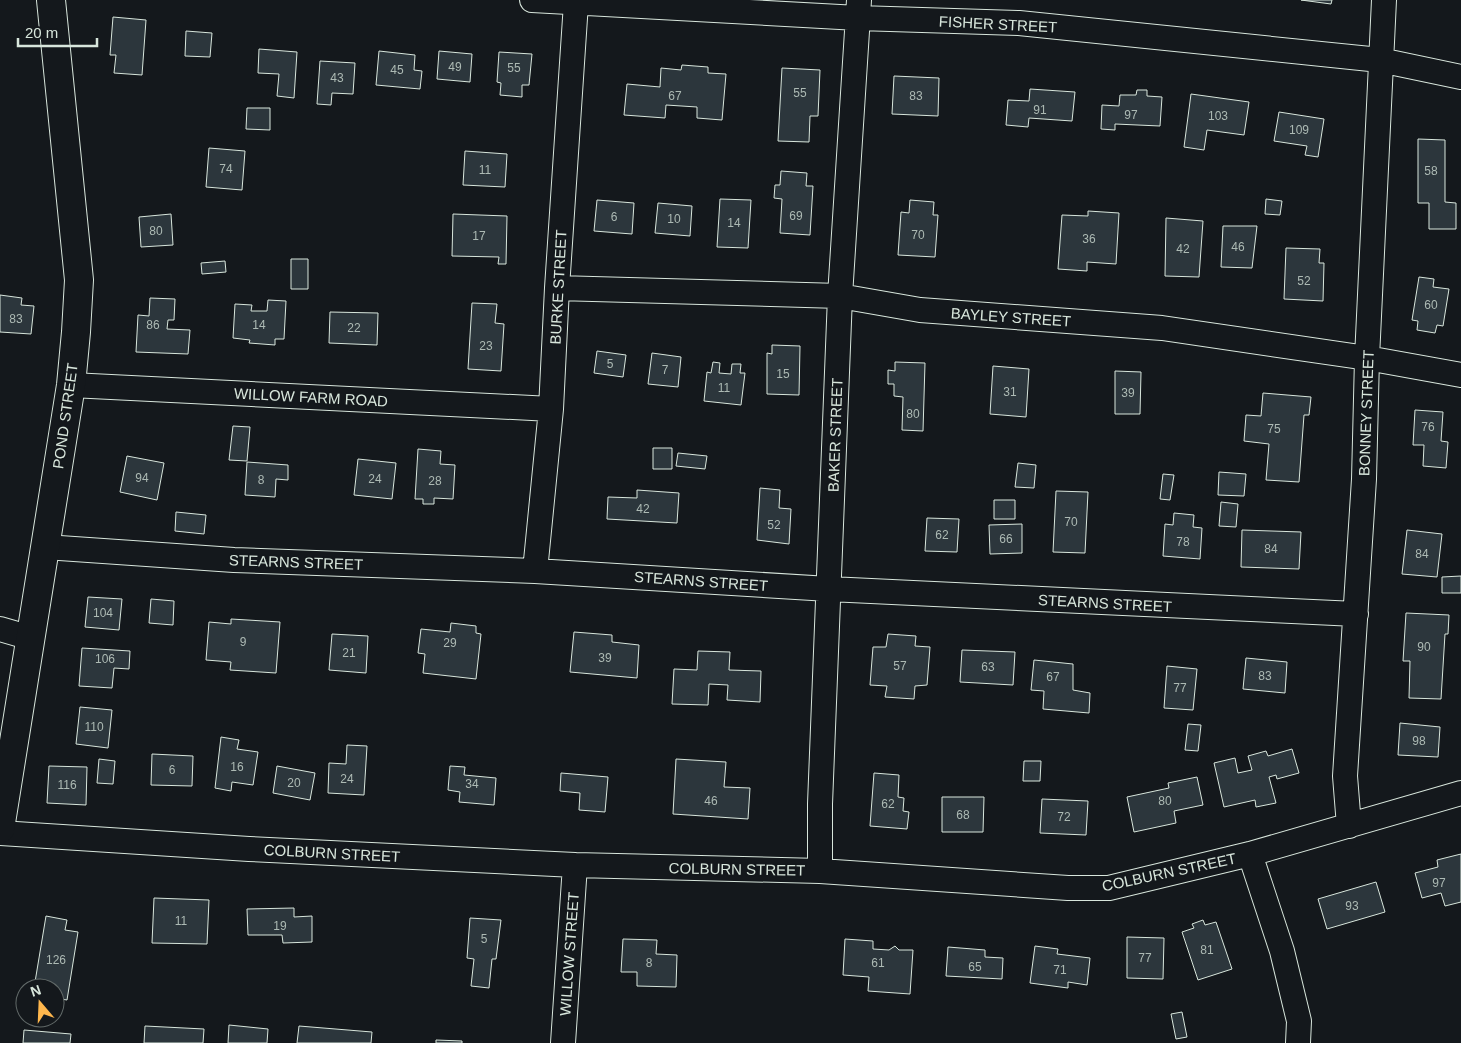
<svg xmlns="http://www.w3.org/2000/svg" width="1461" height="1043" viewBox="0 0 1461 1043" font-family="Helvetica,sans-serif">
  <rect width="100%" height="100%" fill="#14181c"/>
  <!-- building -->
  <path fill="#2c363c" stroke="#d8e6dc" d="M1301,0H1332L1331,4Z
    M113,17L146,20L142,75L114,73L116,55H110Z
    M186,31L212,33L210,57L185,56Z
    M259,49L297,52L294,98L277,96L279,74L258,73Z
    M379,51L415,55L414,70L422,71L420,89L376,85Z
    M439,51L472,54L470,82L437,79Z
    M499,52L532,54L529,85H522V97L500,95L501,83L497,82Z
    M320,61L355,63L353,94L332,93L331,105L317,104Z
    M682,65L708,67V73L726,74L722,120L697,118V107L666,105L665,118L624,115L627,84L660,87L661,68L681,70Z
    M782,68L820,70L818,116H810L809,142L778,141Z
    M894,76L939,78L938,116L892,114Z
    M1030,89L1075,92L1072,121L1029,118L1028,127L1006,125L1008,100L1029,101Z
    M1137,90H1147V96L1162,97L1160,126L1115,124V130L1101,129L1102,105L1119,106L1120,95H1136Z
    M1191,94L1249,102L1244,135L1207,130L1204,150L1184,147Z
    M247,108H270V130L246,129Z
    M1279,112L1324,119L1318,157L1305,155L1307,146L1274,141Z
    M1418,139L1445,140V202L1456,203V229H1429V203H1418Z
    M209,148L245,151L242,190L206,187Z
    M465,151L507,154L505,187L463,185Z
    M781,171L807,173L806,186H813L810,235L780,233L782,199L774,198L775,185H780Z
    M720,199L751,200L748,248L717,247Z
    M1266,199L1282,201L1280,215L1265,214Z
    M597,200L634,203L632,234L594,231Z
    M910,200L934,202L933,215H938L935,257L898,255L901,212L909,213Z
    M658,203L692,206L690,236L655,233Z
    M1088,211L1119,213L1116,264L1087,262V271L1058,269L1062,215L1088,216Z
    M171,214L173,245L141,247L139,217Z
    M453,214L507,216L506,264H498L499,257L452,256Z
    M1166,218L1203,221L1199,277L1165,276Z
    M1223,226H1257L1252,268L1221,267Z
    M1286,248L1320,249L1319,263H1324L1323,301L1284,299Z
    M291,259H308V289H291Z
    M225,261L226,272L202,274L201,263Z
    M1419,277L1434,279L1433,287L1449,289L1443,326L1437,325L1435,333L1417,330L1418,321L1412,320Z
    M0,295L22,298L21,305L34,306L31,334L0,332Z
    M150,298L175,299L174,320H168L167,329L190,330L188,354L136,352L138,315L149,316Z
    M268,300L286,301L284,339H275V345L249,343L250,340L233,338L235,304L252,305L251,311H267Z
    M472,303L497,304L495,323L504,324L501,371L468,369Z
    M330,312L378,313L377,345L329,343Z
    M772,345L800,346L799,395L767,394V353L772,354Z
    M597,351L626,355L623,377L594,373Z
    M652,353L681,357L678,387L648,384Z
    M713,362L720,363L719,373L731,374L732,364H741L740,373H745L741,405L704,401L707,372L711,373Z
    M895,362L925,363L923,431L902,430L903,397L894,396V384H888V370L895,371Z
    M993,366L1029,369L1026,417L990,414Z
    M1115,371L1141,372L1140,414H1115Z
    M1263,393L1311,397L1309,415H1304L1299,482L1266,480L1269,444L1244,441L1246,415L1261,416Z
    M1415,410L1443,412L1441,441L1448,442L1446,468L1423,466L1424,445H1413Z
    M233,426L250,427L247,461L229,460Z
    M653,448H672V469H653Z
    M418,449L441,451L440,464L455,465L453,499L434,498V504H423V499H415Z
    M678,453L707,456L705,469L676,466Z
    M127,456L164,463L157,500L120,492Z
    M358,459L396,463L392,499L354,495Z
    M247,462L288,465V480L276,479L275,497L245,495Z
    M1018,463L1036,465L1034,488L1015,487Z
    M1219,472L1246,474L1244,496L1218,495Z
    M1163,474L1174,475L1170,500L1160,499Z
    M760,488L780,490L779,508L791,509L789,544L757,540Z
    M637,490L679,493L677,523L607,519L608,497L637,498Z
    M1056,491L1088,492L1085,553L1053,552Z
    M994,500H1015V519H994Z
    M1221,502L1238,504L1236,527L1219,526Z
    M176,512L206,515L204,534L175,531Z
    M1174,513L1194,515L1193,527L1202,528L1200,559L1163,556L1165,524L1173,525Z
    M927,518L959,519L957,552L925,551Z
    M1022,524V553L990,554L989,525Z
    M1242,530L1301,532L1299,569L1241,567Z
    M1407,530L1442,534L1437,577L1402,574Z
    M1461,576V593H1442V577Z
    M88,597L122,599L119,630L85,627Z
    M151,599L174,601L173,625L149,623Z
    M1406,613L1449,615L1448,634H1445L1441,699L1409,698L1410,661H1403Z
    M231,619L280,622L276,673L230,670L231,662L206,660L209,622L231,624Z
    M451,623L476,626V633L481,634L476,679L423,673L425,654L418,653L421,629L450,632Z
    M574,632L612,635V642L639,645L637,678L570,672Z
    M332,634L368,636L366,673L329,670Z
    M888,634L916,636L915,646L930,647L927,685L915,686L914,699L885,697L887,686L870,685L873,647H886Z
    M82,648L130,651L129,669L114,668L112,688L79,686Z
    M962,650L1015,652L1013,685L960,682Z
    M698,651L730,652L729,670L761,671L760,702L727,700L728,685L709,684L708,705L672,704L674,669L697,670Z
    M1246,658L1287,662L1285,693L1243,689Z
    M1034,660L1073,664V690L1090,693L1089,713L1043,709L1044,691L1031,690Z
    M1167,666L1197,669L1193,710L1164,708Z
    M80,707L112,710L108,748L76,744Z
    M1400,723L1440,727L1438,757L1398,755Z
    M1188,724L1201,725L1198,751L1185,750Z
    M221,737L239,740L237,749L258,752L253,785L232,782L231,791L215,788Z
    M347,745L367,746L364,795L328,793L329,763L346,764Z
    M1292,749L1299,773L1277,779L1276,775L1269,777L1276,803L1256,807L1255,800L1224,807L1214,763L1235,758L1238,773L1252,770L1248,756L1266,751L1268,756Z
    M152,754L193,756L192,786L151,785Z
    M99,759L115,761L113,784L97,783Z
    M676,759L726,762L724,787L750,788L748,819L673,814Z
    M1024,761H1041L1040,781H1023Z
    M49,766L87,767L86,805L47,803Z
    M277,766L315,773L310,800L273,793Z
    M450,766L465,767L464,775L496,778L494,805L459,802L460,792L448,790Z
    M561,773L608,777L605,812L579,810L580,793L560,791Z
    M874,773L899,775L898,797L904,798L903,811L909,812L907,829L870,826Z
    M1197,777L1203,805L1174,811L1176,823L1134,832L1127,797L1169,788L1168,783Z
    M942,797H984L983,832H942Z
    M1042,799L1088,801L1086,835L1040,833Z
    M1461,854V902L1445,906L1441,893L1422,898L1415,873L1438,867L1437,860Z
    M1376,882L1385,912L1327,929L1318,899Z
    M154,898L209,900L207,944L152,943Z
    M294,908V917L312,916V942L283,943L282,935H248L247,909Z
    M46,916L67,920L65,930L78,932L67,1000L55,998V988H34Z
    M470,918L501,920L496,959H492L489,988L471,986L474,959L467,958Z
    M1203,920L1205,925L1216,922L1232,969L1198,980L1182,932L1194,928L1192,924Z
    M1127,937L1164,938L1163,979L1127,978Z
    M623,939L657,940L656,954L677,955L676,987L637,986V972H621Z
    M845,939L873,941V949L889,950L895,946L899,950H913L910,994L868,991L869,977L843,975Z
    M1035,946L1058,949L1057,954L1090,958L1087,985L1068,982V988L1030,983Z
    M948,947L985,950V957L1003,958L1002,979L946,976Z
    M1182,1012L1187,1037L1176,1039L1171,1014Z
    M229,1025L268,1029L267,1043H228Z
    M145,1026L204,1029L203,1043H144Z
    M299,1026L372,1032L371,1043H297Z
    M24,1030L71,1034L70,1043H23Z
    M436,1040L462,1041V1043H436Z"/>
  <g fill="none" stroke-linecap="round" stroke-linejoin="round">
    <!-- minor casing -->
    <g stroke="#d8e6dc" stroke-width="26">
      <path id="minor" d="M532,0L858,18L1019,23L1380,60L1461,77
        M557,288L840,296L920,310L1162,328L1367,358L1461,375
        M71,385L551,409
        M45,547L234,560L535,571L829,589L1356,614
        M535,571L551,409L557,288L576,3
        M0,629L31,638
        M1349,826L1345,776L1364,479L1367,358L1384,0
        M0,833L249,849L575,865L820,871L1068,888H1109L1250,854L1461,793
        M1250,854L1282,951L1299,1021L1298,1043
        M820,871V804L840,296L859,0
        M563,1043L575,865"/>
    </g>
    <!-- tertiary casing -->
    <g stroke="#d8e6dc" stroke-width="30">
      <path id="tertiary" d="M0,829L59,460L71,385L76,332L79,280L51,0"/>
    </g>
    <!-- minor -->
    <use href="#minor" stroke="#14181c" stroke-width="24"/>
    <!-- tertiary -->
    <use href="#tertiary" stroke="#14181c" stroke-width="28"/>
  </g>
  <g text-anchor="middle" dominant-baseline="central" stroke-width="4" stroke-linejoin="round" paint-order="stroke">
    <!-- number labels -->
    <g font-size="12" fill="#adbab4">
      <text x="455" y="67">49</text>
      <text x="514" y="68">55</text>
      <text x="397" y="70">45</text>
      <text x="337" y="78">43</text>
      <text x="800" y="93">55</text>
      <text x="675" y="96">67</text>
      <text x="916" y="96">83</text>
      <text x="1040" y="110">91</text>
      <text x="1131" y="115">97</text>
      <text x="1218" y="116">103</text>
      <text x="1299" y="130">109</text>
      <text x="226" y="169">74</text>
      <text x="485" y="170">11</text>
      <text x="1431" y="171">58</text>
      <text x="796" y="216">69</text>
      <text x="614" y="217">6</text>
      <text x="674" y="219">10</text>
      <text x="734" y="223">14</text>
      <text x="156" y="231">80</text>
      <text x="918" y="235">70</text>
      <text x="479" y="236">17</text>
      <text x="1089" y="239">36</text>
      <text x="1238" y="247">46</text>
      <text x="1183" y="249">42</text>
      <text x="1304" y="281">52</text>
      <text x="1431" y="305">60</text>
      <text x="16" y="319">83</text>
      <text x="153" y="325">86</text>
      <text x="259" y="325">14</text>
      <text x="354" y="328">22</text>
      <text x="486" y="346">23</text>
      <text x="610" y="364">5</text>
      <text x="665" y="370">7</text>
      <text x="783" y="374">15</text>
      <text x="724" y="388">11</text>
      <text x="1010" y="392">31</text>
      <text x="1128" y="393">39</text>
      <text x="913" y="414">80</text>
      <text x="1428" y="427">76</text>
      <text x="1274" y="429">75</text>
      <text x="142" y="478">94</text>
      <text x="375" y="479">24</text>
      <text x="261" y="480">8</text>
      <text x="435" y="481">28</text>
      <text x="643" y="509">42</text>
      <text x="1071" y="522">70</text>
      <text x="774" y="525">52</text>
      <text x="942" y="535">62</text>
      <text x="1006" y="539">66</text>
      <text x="1183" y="542">78</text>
      <text x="1271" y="549">84</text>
      <text x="1422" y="554">84</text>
      <text x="103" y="613">104</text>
      <text x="243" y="642">9</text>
      <text x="450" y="643">29</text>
      <text x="1424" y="647">90</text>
      <text x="349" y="653">21</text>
      <text x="605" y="658">39</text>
      <text x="105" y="659">106</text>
      <text x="900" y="666">57</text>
      <text x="988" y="667">63</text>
      <text x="1265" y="676">83</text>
      <text x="1053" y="677">67</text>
      <text x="1180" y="688">77</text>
      <text x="94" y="727">110</text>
      <text x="1419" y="741">98</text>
      <text x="237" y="767">16</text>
      <text x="172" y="770">6</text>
      <text x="347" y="779">24</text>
      <text x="294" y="783">20</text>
      <text x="472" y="784">34</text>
      <text x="67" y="785">116</text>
      <text x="711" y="801">46</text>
      <text x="1165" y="801">80</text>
      <text x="888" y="804">62</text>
      <text x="963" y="815">68</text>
      <text x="1064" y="817">72</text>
      <text x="1439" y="883">97</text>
      <text x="1352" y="906">93</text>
      <text x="181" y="921">11</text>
      <text x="280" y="926">19</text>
      <text x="484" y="939">5</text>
      <text x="1207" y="950">81</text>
      <text x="1145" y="958">77</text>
      <text x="56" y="960">126</text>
      <text x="649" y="963">8</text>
      <text x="878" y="963">61</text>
      <text x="975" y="967">65</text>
      <text x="1060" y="970">71</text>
    </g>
    <!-- street labels -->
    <g font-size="15" fill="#d8e6dc" stroke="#14181c">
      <text transform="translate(998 24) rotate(3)">FISHER STREET</text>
      <text transform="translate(558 287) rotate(-87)">BURKE STREET</text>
      <text transform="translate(1011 317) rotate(4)">BAYLEY STREET</text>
      <text transform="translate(311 397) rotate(3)">WILLOW FARM ROAD</text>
      <text transform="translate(1366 413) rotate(-88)">BONNEY STREET</text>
      <text transform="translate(65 416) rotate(-82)">POND STREET</text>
      <text transform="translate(835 435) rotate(-88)">BAKER STREET</text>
      <text transform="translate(296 562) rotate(2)">STEARNS STREET</text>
      <text transform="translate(701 581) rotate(4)">STEARNS STREET</text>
      <text transform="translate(1105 603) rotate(3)">STEARNS STREET</text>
      <text transform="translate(332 853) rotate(3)">COLBURN STREET</text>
      <text transform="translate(737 869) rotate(1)">COLBURN STREET</text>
      <text transform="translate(1169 872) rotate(-12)">COLBURN STREET</text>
      <text transform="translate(569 954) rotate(-86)">WILLOW STREET</text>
    </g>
  </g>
  <!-- north arrow -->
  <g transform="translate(40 1003) rotate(341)"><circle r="24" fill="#14181c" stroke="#626a69"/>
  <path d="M0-4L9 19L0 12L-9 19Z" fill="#ffb74d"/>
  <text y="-8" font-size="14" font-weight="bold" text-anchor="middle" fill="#d8e6dc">N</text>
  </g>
  <!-- scale -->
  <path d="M18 38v8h79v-8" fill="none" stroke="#d8e6dc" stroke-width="2.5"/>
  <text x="25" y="38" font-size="15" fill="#d8e6dc" stroke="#14181c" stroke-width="4" paint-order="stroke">20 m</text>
</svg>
